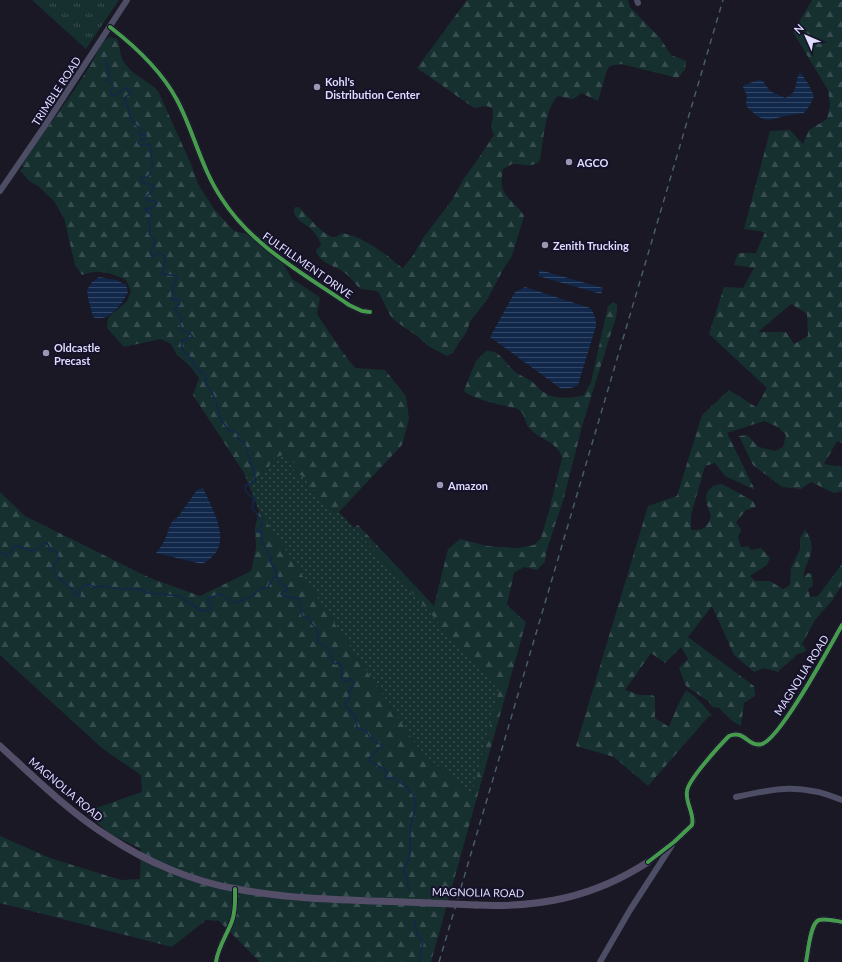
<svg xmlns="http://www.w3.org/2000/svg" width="842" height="962" viewBox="0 0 842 962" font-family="Lato,sans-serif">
  <defs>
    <pattern id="grass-dots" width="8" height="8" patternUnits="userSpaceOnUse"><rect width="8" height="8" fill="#163030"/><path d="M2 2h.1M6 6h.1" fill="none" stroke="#374d4f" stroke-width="1.8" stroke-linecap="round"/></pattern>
    <pattern id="forest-firs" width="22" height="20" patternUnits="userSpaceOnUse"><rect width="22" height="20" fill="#163030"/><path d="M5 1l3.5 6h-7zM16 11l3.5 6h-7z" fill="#374d4f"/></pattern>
    <pattern id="park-tufts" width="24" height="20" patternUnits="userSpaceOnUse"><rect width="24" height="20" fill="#163030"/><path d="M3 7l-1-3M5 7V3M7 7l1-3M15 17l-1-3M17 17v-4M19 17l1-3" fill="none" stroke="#374d4f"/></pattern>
    <pattern id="water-rules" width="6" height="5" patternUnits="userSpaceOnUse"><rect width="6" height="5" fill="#11284b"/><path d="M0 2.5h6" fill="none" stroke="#334766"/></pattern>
  </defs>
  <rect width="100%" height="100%" fill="#191824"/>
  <!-- grass -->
  <path fill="url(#grass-dots)" d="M283,455L294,461L301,475L332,511L339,512L354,528L499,690L472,795L421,752L259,511L244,473L256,477L267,470L274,458Z"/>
  <!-- forest -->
  <path fill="url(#forest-firs)" fill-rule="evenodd" d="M467,0H628L630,7L660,38L671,55L686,61L685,69L678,78L621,64L610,66L607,70L598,101L581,93C571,103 570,98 558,96C545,107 543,144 540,161C530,169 523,163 512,164L503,169C497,198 512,196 524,216L512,256L504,268L487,300L471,320L466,333L460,341L453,353L447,356L428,346L417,336L394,320L390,315L379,293C375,289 367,291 361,289C355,285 351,277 345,273C336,266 318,263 316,250L321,245C320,240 315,233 311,229C305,223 290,218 295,207H299C306,214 324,237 334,237C337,237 339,235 342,233C360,236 373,246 388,256C393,260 397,265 403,268L414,254L423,238L452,200L463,180L476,162L494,135C488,123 495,120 492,108L486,106L474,108L417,68Z
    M812,0H842V443L837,441L824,464L842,467V491L834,493L811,482L801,489L782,487L753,465L739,436L747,435L759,447L775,451L783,447L786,435L778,427L764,421L727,433L755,490L725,476L715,463L705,466L691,515V530C704,530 708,528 711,515C707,506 702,494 712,487C714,485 719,484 722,484L753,501L756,507L746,510L736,522L741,530L738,537L741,547L748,546L751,550L761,548L770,558L767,565L750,576L755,581H770L783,589L790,585L791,568L800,549V538L805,530C820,551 806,557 803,578L808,573L812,574L813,586L808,589L810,597L818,596L842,564V585L831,602L815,620L802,644L806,649L805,652L797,654C791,662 785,664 778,672L764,668L754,672L734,655L712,606L688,637L754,686L755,696L744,703L741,726L731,720L719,708L713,707L708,701L686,686L679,668L688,659L681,647L665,663L651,653L625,690L640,695H652L655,697V718L669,727L676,709L686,690C696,697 705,706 712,716H709L648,786L614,757L576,746L648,506L677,496L702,415L729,390L756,407L767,388L709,334L724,287L743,288L754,268L734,265L738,253H756L765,232L744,229L770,131L790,130L803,144L809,130L827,119L830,105L828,90L793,32ZM791,304L807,314L808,336L794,344L786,332H758Z
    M110,37L117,39C121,47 119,58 126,65C134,76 149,81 158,91L191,164L198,184L214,209L234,231L269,239L292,279L318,296L320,298L317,314L341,350L355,368L385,370L406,396L409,419L402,445L339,512L332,511L301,475H294V461L283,455L274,458L267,470L256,477L244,473L193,395L199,378L189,365L177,355L171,344L161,339L124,347L107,328L108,318L127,301L131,291L126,280C111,273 98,268 82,275L75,265L64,218L54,201L38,186L29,181L20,170L23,168L22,165C44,130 70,99 91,64C96,56 101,40 110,37Z
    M613,302L617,304V311L616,317L583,423L563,501L546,552L545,562L537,570L524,567L514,573L507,605L526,622L431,962H260L219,921L206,920L172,947L0,903V836L50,858L121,880L140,879L141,849L109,833L88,815L96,808L142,792L141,775L103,749L0,655V492L25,516L150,578L200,596L251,571L256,548L255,528L259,511L421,752L472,795L499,690L354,528L358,525L434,606L448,549L460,539L487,546L517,548L534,545L541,538L549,511L562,458C558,442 541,440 530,429C523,422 528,415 516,408C499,405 481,401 466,393L464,390L476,361L486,351C499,349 506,364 514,371C519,375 525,377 531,381C536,384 539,390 545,393C556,400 572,398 584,395L591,382L608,306Z"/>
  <!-- park -->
  <path fill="url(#park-tufts)" d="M32,0H119L86,49Z"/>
  <!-- water -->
  <path fill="url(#water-rules)" d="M799,73H801L809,85L814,96L810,105L804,113L789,115L769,120L763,119L757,116L747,107L746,102L747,96L743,87L744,85L758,80L763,81L770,91L785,98C799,92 794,85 799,73Z
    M540,270L603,288L601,294L538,276Z
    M99,277L116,280L126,285L128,292C123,304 107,324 93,317L88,298L87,290L92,282Z
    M525,287L590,308C595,314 596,319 596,326L578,385C571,389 567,389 560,388L490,337L515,292Z
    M203,488C214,513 236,547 202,564L156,553C159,549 163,544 165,539C169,531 169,521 178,517L197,490Z"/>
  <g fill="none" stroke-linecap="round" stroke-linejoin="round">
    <!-- stream -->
    <path stroke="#11284b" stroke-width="1.5" d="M106,60L109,72L107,81L113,85L111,93L112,95L115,96L123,89L127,88L131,93L124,98C125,101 127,104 128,107C131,119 129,122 141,128L139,134L140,136L145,134L146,135L145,139L140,140L138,143L140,145L149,144L152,148L150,151C151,158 156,172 147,177C145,178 142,177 140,178L142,182L154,186L152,192L146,197L147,200L155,201L156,204L151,209L148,208L145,209L148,213L151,214V217L148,220L150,225L149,234L155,241C154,246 150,250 151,255L153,257L159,253L165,256L164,268L162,272V274L176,276L177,278L173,286L172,298L173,300L178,299L180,301V304L175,309L182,320L180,323L181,330L190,333L193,337L181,341L183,351C189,354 195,365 199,371L203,372L206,379V385L211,390L216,402L221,420L230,431H234L238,434V438L240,441H243L245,445L247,453L254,470L255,481L245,486C245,495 251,495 256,501H253V505L252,508C257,513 260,518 262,525L257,531L259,532L262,531C262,534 261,536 261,538C262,541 269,556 271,559L270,562L275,569L279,583L288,588V590L282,592L281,594L283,596L300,599L302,616L310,619L312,624L317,629L318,641L329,650L333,662L335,664L339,663L342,667L341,677L345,681L351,679L353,681L352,687L349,692C350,698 349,701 344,704L356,718L357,727L358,729C360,729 364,729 365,730C368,732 368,736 371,738C374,742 378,742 382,746L370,757L369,761L384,769L387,773L385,778L387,779L394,777C401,784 411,788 414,797C419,807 411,819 410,830C410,838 410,847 410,855C409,860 406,865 403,869L407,878L409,890
      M0,552L5,556L8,555L15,546C31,546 27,559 44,543H47L49,546L48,549L51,551L55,550L59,559L53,565C53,576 63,581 70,587C72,589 74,593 76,595L80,596V588L86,584L96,587L103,586L119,589H140L148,593L179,596L202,611L209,610L211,608L210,604L207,601L209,598L221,594L234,603C243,601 255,595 261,588H267C270,585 271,579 275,576L277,577
      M414,921L417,934L423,943L419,962"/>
    <!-- minor -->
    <path stroke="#4d4d65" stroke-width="6" d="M637,0L638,3
      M110,27C136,47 161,70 177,100C194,132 201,168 222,199C252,246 304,274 349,305L362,311L370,312
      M0,191L44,127L127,0
      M736,797C777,788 801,783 842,800
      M648,862L674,842L692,825C695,814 685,803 687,791C688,780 720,745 729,736C745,729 748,748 762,744C781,738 830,646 842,625
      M216,962C218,947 227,935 232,921C236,910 235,900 235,889
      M600,962L630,910L672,845
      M806,962C808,953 810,923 819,920C826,918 836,921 842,922"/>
    <!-- major -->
    <path stroke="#554e69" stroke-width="7" d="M0,746C35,778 69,812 109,837C145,861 193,882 237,889C299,901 366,900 429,903
      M476,905C540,908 594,897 648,862"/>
    <!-- rail -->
    <path stroke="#475c6c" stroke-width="1.5" stroke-dasharray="6 5" stroke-linecap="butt" d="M439,962L723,0"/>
    <!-- major-bridge -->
    <path stroke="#554e69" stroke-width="7" d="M429,903L476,905"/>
    <!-- cycleway casing -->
    <g stroke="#15122a" stroke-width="6">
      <path id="cycleway" d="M110,27C136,47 161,70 177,100C194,132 201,168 222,199C252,246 304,274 349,305L362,311L370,312
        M648,862L674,842L692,825C695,814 685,803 687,791C688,780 720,745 729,736C745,729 748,748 762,744C781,738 830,646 842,625
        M216,962C218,947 227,935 232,921C236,910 235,900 235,889
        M806,962C808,953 810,923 819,920C826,918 836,921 842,922"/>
    </g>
    <!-- cycleway -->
    <use href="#cycleway" stroke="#469c4c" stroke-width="4"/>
  </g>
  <!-- markers -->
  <g fill="#9a97b2" stroke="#15122a" stroke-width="1.5">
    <circle cx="317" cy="87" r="4"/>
    <circle cx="569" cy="162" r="4"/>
    <circle cx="545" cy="245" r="4"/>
    <circle cx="46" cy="353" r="4"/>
    <circle cx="440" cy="485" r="4"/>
  </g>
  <g text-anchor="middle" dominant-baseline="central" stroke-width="4" stroke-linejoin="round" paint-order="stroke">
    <!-- poi labels -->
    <g font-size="11" font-weight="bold" fill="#dfdcfe" stroke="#15122a" text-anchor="start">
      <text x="325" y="81">Kohl's<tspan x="325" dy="13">Distribution Center</tspan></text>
      <text x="577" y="162">AGCO</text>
      <text x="553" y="245">Zenith Trucking</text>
      <text x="54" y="347">Oldcastle<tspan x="54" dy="13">Precast</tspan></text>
      <text x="448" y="485">Amazon</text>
    </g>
    <!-- street labels -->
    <g font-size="11" fill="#dfdcfe" stroke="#15122a">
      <text transform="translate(56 91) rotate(-57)">TRIMBLE ROAD</text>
      <text transform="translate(308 265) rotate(35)">FULFILLMENT DRIVE</text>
      <text transform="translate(801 675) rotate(-58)">MAGNOLIA ROAD</text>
      <text transform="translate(66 789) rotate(40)">MAGNOLIA ROAD</text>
      <text transform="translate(478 892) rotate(1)">MAGNOLIA ROAD</text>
    </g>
  </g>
  <!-- north arrow -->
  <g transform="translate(806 36) rotate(315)" stroke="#15122a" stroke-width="3" paint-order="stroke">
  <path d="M0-3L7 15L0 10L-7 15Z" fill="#dfdcfe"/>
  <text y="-6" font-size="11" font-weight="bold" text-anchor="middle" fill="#dfdcfe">N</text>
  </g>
</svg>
